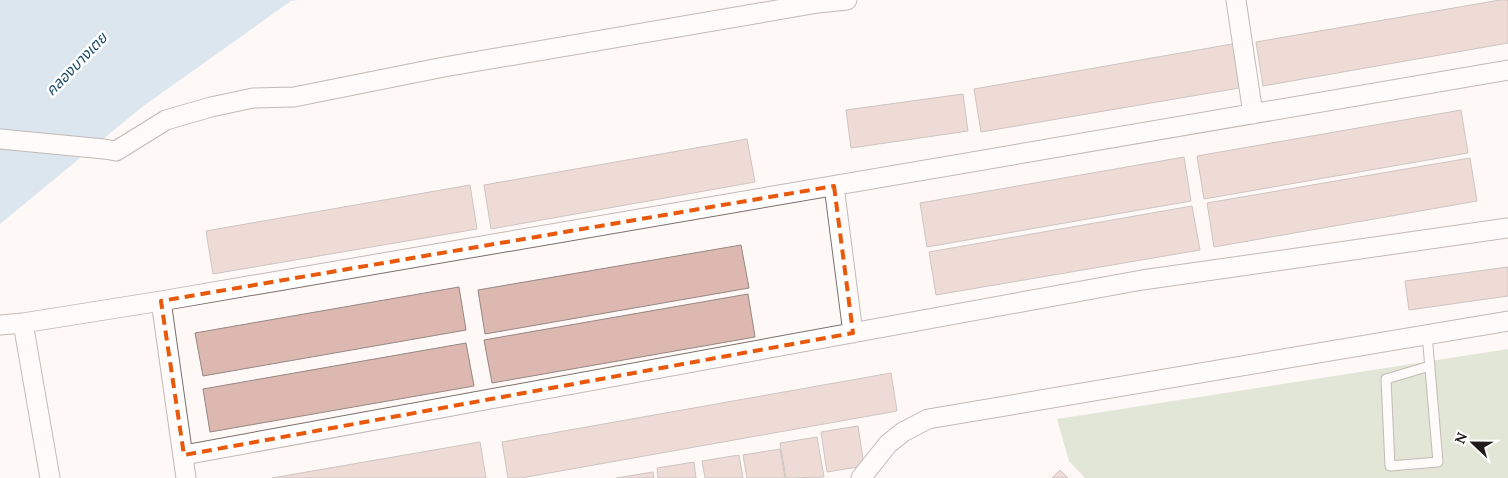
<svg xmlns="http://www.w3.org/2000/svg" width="1508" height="478" viewBox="0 0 1508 478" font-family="Lora,'Noto Sans Thai',serif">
  <rect width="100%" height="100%" fill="#fef8f6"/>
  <!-- green -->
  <path fill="#c1d1b2" d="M1508,349V478H1085L1069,461L1057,419Z"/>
  <!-- water -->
  <path fill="#b4d1e7" d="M0,0H298L291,1L142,107L0,224Z"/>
  <!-- building -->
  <path fill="#ddb8b0" stroke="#948784" d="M1500,0H1508V43L1263,86L1256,42Z
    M1238,43L1245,87L981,132L974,89Z
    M963,94L968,131L851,148L846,110Z
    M1461,110L1468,153L1204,199L1197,156Z
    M747,139L755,182L491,229L484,185Z
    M1184,157L1191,201L927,247L920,203Z
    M1470,158L1477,201L1214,247L1207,203Z
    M470,185L477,229L213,274L206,231Z
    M1192,206L1200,250L936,295L929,252Z
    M741,245L749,288L485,334L478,290Z
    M1508,267V296L1409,310L1405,281Z
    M459,287L466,330L203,376L195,333Z
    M748,294L755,337L492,383L484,340Z
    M466,343L474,386L210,432L203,389Z
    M891,373L897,411L521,478H508L502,442Z
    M858,426L864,466L827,472L821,432Z
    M817,437L824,477L786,478L780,443Z
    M480,442L486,478H272Z
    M780,449L785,478H747L743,455Z
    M739,455L743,478H705L702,461Z
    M694,462L696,478H658L657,468Z
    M1060,470L1068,478H1052Z
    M653,472L654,478H616Z"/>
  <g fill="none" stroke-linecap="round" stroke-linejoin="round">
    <!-- lane casing -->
    <g stroke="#7b6f6a" stroke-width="11">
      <path id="lane" d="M1427,334L1438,462L1390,466L1386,379L1430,366"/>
    </g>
    <!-- street casing -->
    <g stroke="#7b6f6a" stroke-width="21">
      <path id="street" d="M1236,0L1253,114
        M0,139L104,149L116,151L166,120L211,107L253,98L294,97L444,67L818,3L847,0
        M834,186L853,333
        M161,301L186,478
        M23,323L50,478
        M0,325L23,323L161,301L1508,70
        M184,455L1142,280L1508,228
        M861,478L888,444L903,432L928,419L1508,321"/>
    </g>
    <!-- lane -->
    <use href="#lane" stroke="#fff" stroke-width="9"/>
    <!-- street -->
    <use href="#street" stroke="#fff" stroke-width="19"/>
  </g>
  <!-- marked area -->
  <path d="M0 0H1508V478H0ZM834,186L853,333L184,455L161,301Z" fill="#fef8f6" fill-opacity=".55" fill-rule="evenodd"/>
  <path fill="none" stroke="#e8590c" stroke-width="4" stroke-dasharray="10 6" stroke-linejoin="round" d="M834,186L853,333L184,455L161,301Z"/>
  <g text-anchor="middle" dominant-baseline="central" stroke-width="5" stroke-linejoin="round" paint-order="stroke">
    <!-- water labels -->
    <g font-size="15" font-style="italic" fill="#1a4a6a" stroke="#fff">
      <text transform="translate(76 64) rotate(-46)">คลองบางเตย</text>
    </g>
  </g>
  <!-- north arrow -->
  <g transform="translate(1473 443) rotate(292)" stroke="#ffffff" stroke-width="4" paint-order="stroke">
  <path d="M0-4L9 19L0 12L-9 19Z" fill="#211c1a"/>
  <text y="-8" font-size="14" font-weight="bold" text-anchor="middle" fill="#211c1a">N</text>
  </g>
</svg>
